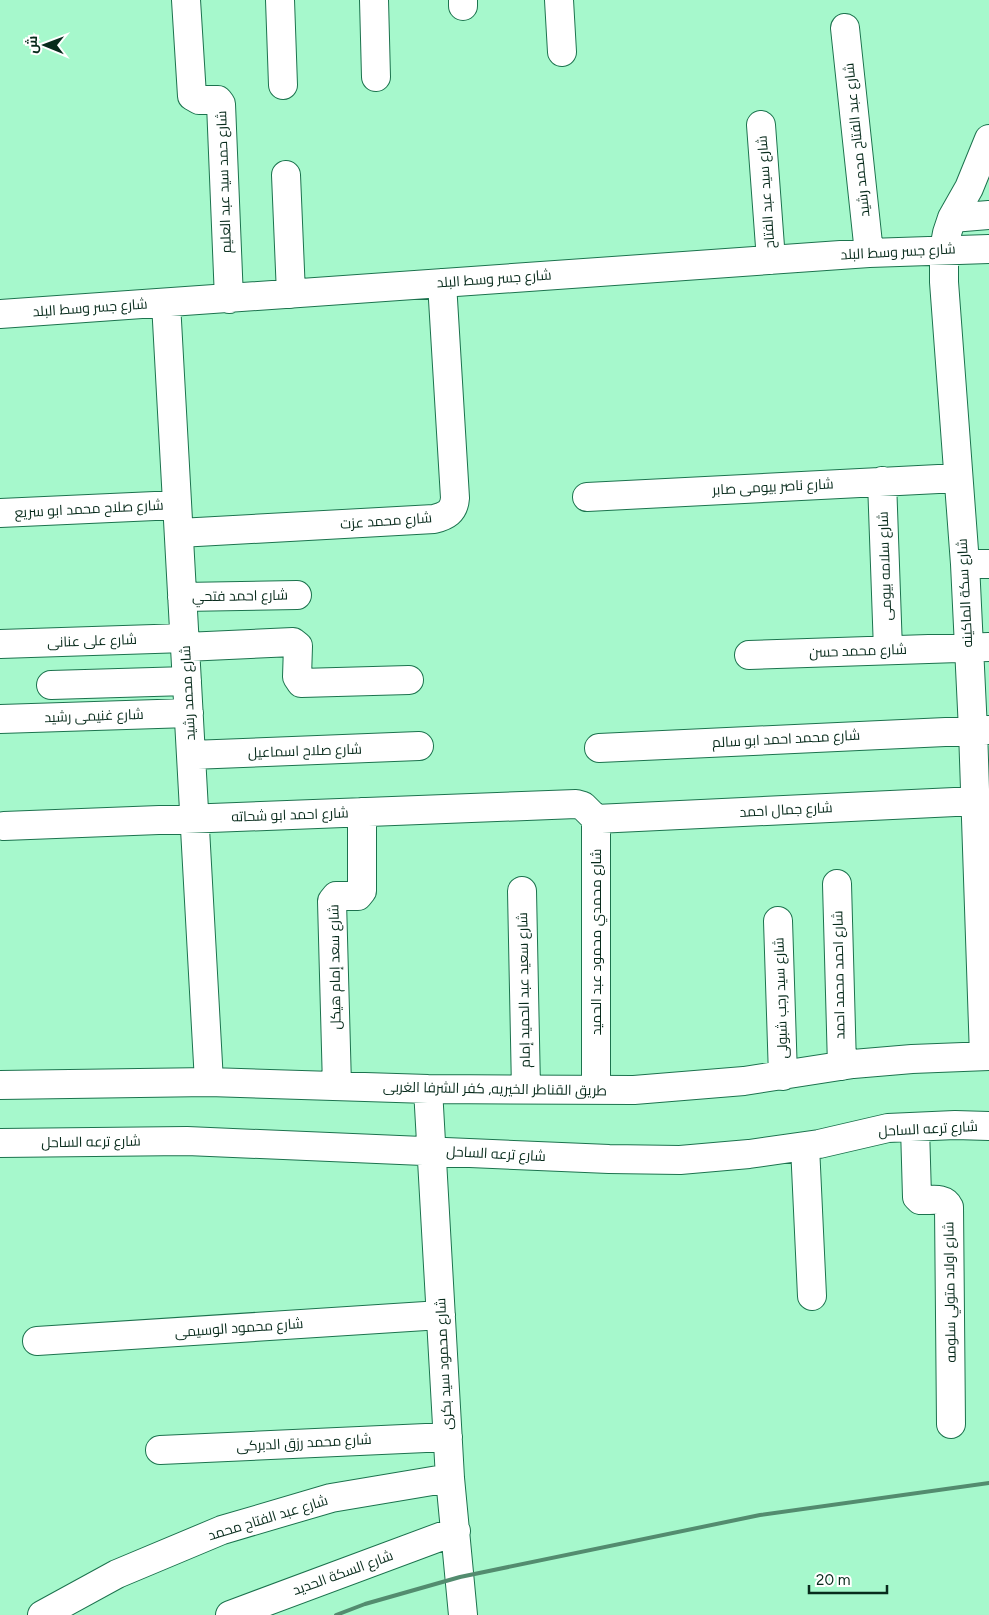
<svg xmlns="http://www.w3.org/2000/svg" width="989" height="1615" viewBox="0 0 989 1615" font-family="Figtree,Cairo,sans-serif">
  <rect width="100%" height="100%" fill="#a6f8cc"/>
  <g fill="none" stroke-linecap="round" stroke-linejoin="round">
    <!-- minor casing -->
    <g stroke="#1c734e" stroke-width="30">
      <path id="minor" d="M186,0L192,96L199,100H218L221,104L229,299
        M280,0L283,85
        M374,0L376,77
        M463,0V6
        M559,0L562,52
        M845,28L869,253
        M761,125L771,260
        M286,175L291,294
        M952,218L989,215
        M166,303L209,1082
        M0,314L869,253L989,249
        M882,481L888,650
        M587,497L958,478
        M0,513L177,505
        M179,533L434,519C446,516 454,512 455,498L442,283
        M965,564H989
        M182,597L297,595
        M0,644L185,638
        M185,647L293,642L298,646L297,677L301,683L409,680
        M749,655L989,647
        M51,685L187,681
        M0,719L189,713
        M599,748L989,730
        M191,755L419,746
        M596,819L976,801
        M4,826L576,804L583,806L596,819V1090
        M837,884L842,1066
        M522,891L526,1089
        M778,921L783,1076
        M984,1056L973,730L965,564L944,282V249L947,233L952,218L969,188L989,139
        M0,1085L209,1082L428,1089L634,1090L744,1081L853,1064L912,1059L989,1056
        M337,1086L332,901L336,896H358L362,891V812
        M428,1089L450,1478L463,1615
        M915,1127L917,1197L920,1200C930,1201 944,1196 949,1207L951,1424
        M0,1143L187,1141L609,1159L680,1160L749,1154L819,1144L888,1128L955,1125L989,1126
        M805,1146L812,1296
        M37,1341L441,1315
        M160,1450L448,1437
        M42,1615L117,1574L222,1530L331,1498L450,1478
        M230,1615L456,1531"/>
    </g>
    <!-- minor -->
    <use href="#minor" stroke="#fff" stroke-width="28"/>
    <!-- rail -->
    <path stroke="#538c6f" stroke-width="4" d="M336,1615L365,1604L460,1577L760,1515L989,1483"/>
  </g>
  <g text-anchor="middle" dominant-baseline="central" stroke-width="4" stroke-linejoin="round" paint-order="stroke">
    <!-- street labels -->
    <g font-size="14" fill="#082b1c" stroke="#fff">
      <text transform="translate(857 140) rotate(-96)">شارع عبد الفتاح محمد رشيد</text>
      <text transform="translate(224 182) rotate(-92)">شارع حمد سيد عبد العليم</text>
      <text transform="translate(766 192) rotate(-94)">شارع سيد عبد الفتاح</text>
      <text transform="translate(898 252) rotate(-3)">شارع جسر وسط البلد</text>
      <text transform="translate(494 279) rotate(-4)">شارع جسر وسط البلد</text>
      <text transform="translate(90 308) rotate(-4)">شارع جسر وسط البلد</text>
      <text transform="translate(773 487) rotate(-3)">شارع ناصر بيومى صابر</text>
      <text transform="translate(89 509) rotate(-3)">شارع صلاح محمد ابو سريع</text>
      <text transform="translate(386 521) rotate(-4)">شارع محمد عزت</text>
      <text transform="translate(885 566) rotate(-92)">شارع سلامه بيومى</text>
      <text transform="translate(965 593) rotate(-93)">شارع سكة الماكينه</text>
      <text transform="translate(240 596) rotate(-1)">شارع احمد فتحي</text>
      <text transform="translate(92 641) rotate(-2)">شارع على عنانى</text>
      <text transform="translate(858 651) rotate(-2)">شارع محمد حسن</text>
      <text transform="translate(188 693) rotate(-93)">شارع محمد رشيد</text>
      <text transform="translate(94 716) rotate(-2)">شارع غنيمى رشيد</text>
      <text transform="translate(786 739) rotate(-3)">شارع محمد احمد ابو سالم</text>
      <text transform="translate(305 751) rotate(-2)">شارع صلاح اسماعيل</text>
      <text transform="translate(786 810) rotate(-3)">شارع جمال احمد</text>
      <text transform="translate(290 815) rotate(-2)">شارع احمد ابو شحاته</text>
      <text transform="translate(596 942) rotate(-90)">شارع محمدي محمود عبد الحميد</text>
      <text transform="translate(335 967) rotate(-91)">شارع سعد إمام هيكل</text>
      <text transform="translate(839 975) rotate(-91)">شارع احمد محمد احمد</text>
      <text transform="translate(524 990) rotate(-91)">شارع سعيد عبد الحميد إمام</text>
      <text transform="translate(781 998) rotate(-92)">شارع سيد رجب شبولى</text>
      <text transform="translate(495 1089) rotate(1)">طريق القناطر الخيريه, كفر الشرفا الغربى</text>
      <text transform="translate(928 1129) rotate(-3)">شارع ترعه الساحل</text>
      <text transform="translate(91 1142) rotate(-1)">شارع ترعه الساحل</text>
      <text transform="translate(496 1154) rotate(3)">شارع ترعه الساحل</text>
      <text transform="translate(950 1292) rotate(-91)">شارع اولاد متولي سلومه</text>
      <text transform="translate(239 1328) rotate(-4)">شارع محمود الوسيمى</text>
      <text transform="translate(444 1364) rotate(-93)">شارع محمود سيد بكرى</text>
      <text transform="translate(304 1443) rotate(-3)">شارع محمد رزق الدبركى</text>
      <text transform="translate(268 1518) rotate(-17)">شارع عبد الفتاح محمد</text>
      <text transform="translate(343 1573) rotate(-20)">شارع السكة الحديد</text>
    </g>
  </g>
  <!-- north arrow -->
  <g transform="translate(45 45) rotate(271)" stroke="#ffffff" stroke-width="4" paint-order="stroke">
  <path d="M0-4L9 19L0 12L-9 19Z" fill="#082b1c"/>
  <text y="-8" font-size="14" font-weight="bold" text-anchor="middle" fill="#082b1c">ش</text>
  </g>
  <!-- scale -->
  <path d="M809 1585v8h78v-8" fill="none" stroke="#082b1c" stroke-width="2.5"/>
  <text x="816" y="1585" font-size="15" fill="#082b1c" stroke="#ffffff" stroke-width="4" paint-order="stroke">20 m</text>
</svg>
